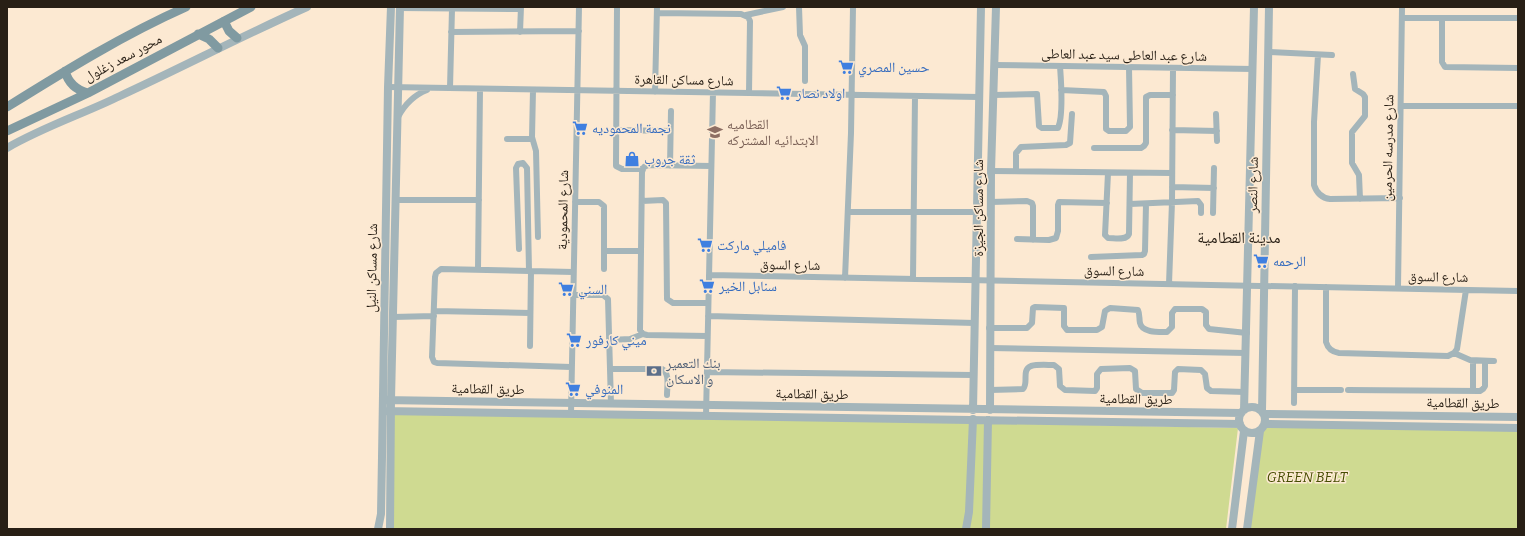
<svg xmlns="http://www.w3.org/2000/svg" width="1525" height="536" viewBox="0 0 1525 536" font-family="Bitter,'Noto Naskh Arabic',serif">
  <rect width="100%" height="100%" fill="#fce9d2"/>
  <!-- green -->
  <path fill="#cfda91" d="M391,411L1238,428L1226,529H393Z
    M1265,424L1518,429V529H1247L1260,431Z"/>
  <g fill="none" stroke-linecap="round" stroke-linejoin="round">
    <!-- minor -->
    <path stroke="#a4b5ba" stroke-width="6" d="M617,7L616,163V166L622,169H643
      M799,7L800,35L805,46V81
      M400,8L521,9
      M657,13L741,14L748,17L750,21L749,93
      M746,15L783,7
      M1402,18H1518
      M1442,18V62L1445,67L1518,68
      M451,32L579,31
      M520,32L521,7
      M1268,52L1332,55
      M1318,55L1314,122V185C1317,194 1322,198 1330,199L1400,198
      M994,65L1253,69
      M1353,74L1355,89L1363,94L1365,97V116L1352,132V163L1359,175L1360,199
      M388,87L979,97
      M450,88L452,9
      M533,90L532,137L536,151L538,237
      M1061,90L1104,92L1106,96V129L1109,131H1126L1130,127L1129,67
      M655,92L657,7
      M993,95L1037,94L1039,126L1042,128H1058C1064,115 1061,81 1060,66
      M1401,106H1518
      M1216,114L1217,141
      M398,117C405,104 414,95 427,90
      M615,130L670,131
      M1172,130L1217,131
      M507,139H532
      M1094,148H1141L1144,146L1146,143V97L1150,95H1173
      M670,166L671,111
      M991,171L1172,173
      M1016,171V153L1021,147L1066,145L1070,143L1072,114
      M1108,173L1105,235L1108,238C1115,238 1126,241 1129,234L1130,173
      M1172,187L1214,188
      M395,200H479
      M642,201L663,200L666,203L667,299L673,303H708
      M575,202H599L604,206V269
      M991,202L1027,201L1032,203L1033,206V240
      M1130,204L1198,201L1201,205V213
      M848,212H977
      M1213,213L1214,168
      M1017,239L1049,240L1056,238L1058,231V205L1059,202L1107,203
      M519,249L516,168L518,164L523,163L527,168L529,271
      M604,251H641
      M1091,257L1142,255L1144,254L1145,251L1146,204
      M478,269L480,89
      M709,275L1518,291
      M845,278L851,133L853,7
      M913,279L915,96
      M1169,284L1172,202L1173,68
      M1326,287V342C1328,349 1332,352 1339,353L1448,356L1454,353L1457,349L1466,290
      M1398,288L1402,8
      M573,295H603L608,299L611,404
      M434,311L530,313
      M708,316L975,323
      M393,317L434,316
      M989,328H1027L1032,323L1033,308L1035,307L1064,308V326L1067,330H1097L1102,327L1105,311L1110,308L1138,310C1140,314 1139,319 1140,323C1142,333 1159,332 1167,332L1172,327V313L1175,309H1202L1206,312V325L1209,329L1247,333
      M707,336L647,335L643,334L640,330L642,172L644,167L648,165L711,166
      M610,340L630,339L643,334
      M530,346L531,271
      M990,348L1246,353
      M1454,353L1470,360L1494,361
      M1473,361V391
      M571,367L437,363L434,362L432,357L435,277L436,273L441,269L573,272
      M611,369H662C670,373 667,386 667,395
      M707,372L973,375
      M990,390L1023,389C1029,383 1021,370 1031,366C1038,364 1047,365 1054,365L1059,369L1060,386L1065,390L1095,391L1097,388V374L1101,369L1130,368L1135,371L1136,389L1142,393H1172L1174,390L1175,372L1178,369L1201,370L1205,374L1207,388L1211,391L1245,392
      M1294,390H1341
      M1348,390L1480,391L1483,389L1485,386V361
      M1294,403L1295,286
      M571,414L579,7
      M706,416L713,92"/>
    <!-- tertiary -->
    <path stroke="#a4b5ba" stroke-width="8" d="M7,148C43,127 83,114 120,96C183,67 244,35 307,7
      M383,400L1241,413
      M1239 420a13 13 0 1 1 26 0a13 13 0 1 1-26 0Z
      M973,410L981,7
      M990,410L991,171L996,7
      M1244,410L1254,7
      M383,411L1240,424
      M1262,411L1269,7
      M1264,414L1518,417
      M1265,424L1518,428
      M378,529L381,514L382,457L388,87L391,7
      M390,529L391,400L400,7
      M966,529L969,512L973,419
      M986,529L988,420
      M1232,529L1244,431
      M1247,529L1260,431"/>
    <!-- secondary -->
    <path stroke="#809aa1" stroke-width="9" d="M224,21L229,31L237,38
      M198,34L209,39L218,48
      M65,71C68,82 76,90 88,93
      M7,107C65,71 123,35 186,7
      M7,131L88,93L251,7"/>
  </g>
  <!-- icons -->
  <defs>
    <g id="supermarket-bare" transform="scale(1.2)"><path d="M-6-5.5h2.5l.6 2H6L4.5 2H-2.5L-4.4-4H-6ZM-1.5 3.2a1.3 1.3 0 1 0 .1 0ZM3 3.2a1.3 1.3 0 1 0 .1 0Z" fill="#3f7fe0" stroke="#fce9d2" stroke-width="2.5" paint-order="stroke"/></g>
    <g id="school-bare" transform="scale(1.2)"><path d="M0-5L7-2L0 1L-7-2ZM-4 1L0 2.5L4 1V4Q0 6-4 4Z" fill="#8d6e63" stroke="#fce9d2" stroke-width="2.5" paint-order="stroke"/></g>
    <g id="shop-bare" transform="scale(1.2)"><path d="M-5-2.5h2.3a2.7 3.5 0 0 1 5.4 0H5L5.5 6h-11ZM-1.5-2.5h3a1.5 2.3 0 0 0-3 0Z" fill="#3f7fe0" stroke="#fce9d2" stroke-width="2.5" paint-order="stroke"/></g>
    <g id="bank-bare" transform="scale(1.2)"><path d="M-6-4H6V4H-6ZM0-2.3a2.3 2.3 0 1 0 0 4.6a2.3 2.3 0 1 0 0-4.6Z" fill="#5c6f8a" stroke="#fce9d2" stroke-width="2.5" paint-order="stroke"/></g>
  </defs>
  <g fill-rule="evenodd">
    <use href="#supermarket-bare" x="846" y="67"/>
    <use href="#supermarket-bare" x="784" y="93"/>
    <use href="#supermarket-bare" x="580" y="128"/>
    <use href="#school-bare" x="715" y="132"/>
    <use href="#shop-bare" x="632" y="159"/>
    <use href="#supermarket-bare" x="705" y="245"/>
    <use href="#supermarket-bare" x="1261" y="261"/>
    <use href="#supermarket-bare" x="707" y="286"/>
    <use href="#supermarket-bare" x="566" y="289"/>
    <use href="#supermarket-bare" x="574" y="340"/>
    <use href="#bank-bare" x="654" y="371"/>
    <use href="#supermarket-bare" x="573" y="389"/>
  </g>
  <g text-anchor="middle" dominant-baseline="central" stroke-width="3" stroke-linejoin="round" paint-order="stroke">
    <!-- street labels -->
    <g font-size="14" fill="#281f15" stroke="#fce9d2">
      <text transform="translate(1124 55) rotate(1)">شارع عبد العاطى سيد عبد العاطى</text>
      <text transform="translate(123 58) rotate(-28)">محور سعد زغلول</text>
      <text transform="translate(684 80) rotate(1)">شارع مساكن القاهرة</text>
      <text transform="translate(1388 148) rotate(-89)">شارع مدرسه الحرمين</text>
      <text transform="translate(1253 185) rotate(-89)">شارع النصر</text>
      <text transform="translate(978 208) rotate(-90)">شارع مساكن الجيزة</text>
      <text transform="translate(563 210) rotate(-89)">شارع المحمودية</text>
      <text transform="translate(790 265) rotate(1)">شارع السوق</text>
      <text transform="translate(372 268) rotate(-89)">شارع مساكن النيل</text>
      <text transform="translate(1114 271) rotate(1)">شارع السوق</text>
      <text transform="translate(1438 277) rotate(1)">شارع السوق</text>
      <text transform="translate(488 389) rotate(1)">طريق القطامية</text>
      <text transform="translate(812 394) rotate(1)">طريق القطامية</text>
      <text transform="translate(1136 399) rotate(1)">طريق القطامية</text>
      <text transform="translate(1463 403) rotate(1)">طريق القطامية</text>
    </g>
    <!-- shop labels -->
    <g font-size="14" fill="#366cbe" stroke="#fce9d2" text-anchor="start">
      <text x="858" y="67">حسين المصري</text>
      <text x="796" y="93">اولاد نصار</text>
      <text x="592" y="128">نجمة المحموديه</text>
      <text x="644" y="159">ثقة جروب</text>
      <text x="717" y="245">فاميلي ماركت</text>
      <text x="1273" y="261">الرحمه</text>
      <text x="719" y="286">سنابل الخير</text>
      <text x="578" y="289">السني</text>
      <text x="586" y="340">ميني كارفور</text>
      <text x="585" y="389">المنوفي</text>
    </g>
    <!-- education labels -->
    <g font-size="14" fill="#785e54" stroke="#fce9d2" text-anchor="start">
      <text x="727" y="124">القطاميه<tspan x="727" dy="16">الابتدائيه المشتركه</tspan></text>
    </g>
    <!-- service labels -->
    <g font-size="14" fill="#4e5e75" stroke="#fce9d2" text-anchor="start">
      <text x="666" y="363">بنك التعمير<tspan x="666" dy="16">و الاسكان</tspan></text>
    </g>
    <!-- park labels -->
    <g font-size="14" font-style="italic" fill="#464c01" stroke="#fce9d2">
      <text x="1307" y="477">GREEN BELT</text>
    </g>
    <!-- quarter labels -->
    <g font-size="16" fill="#281f15" stroke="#fce9d2">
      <text x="1239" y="237">مدينة القطامية</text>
    </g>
  </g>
  <!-- border -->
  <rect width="1525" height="536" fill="none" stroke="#281f15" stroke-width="16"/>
</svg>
